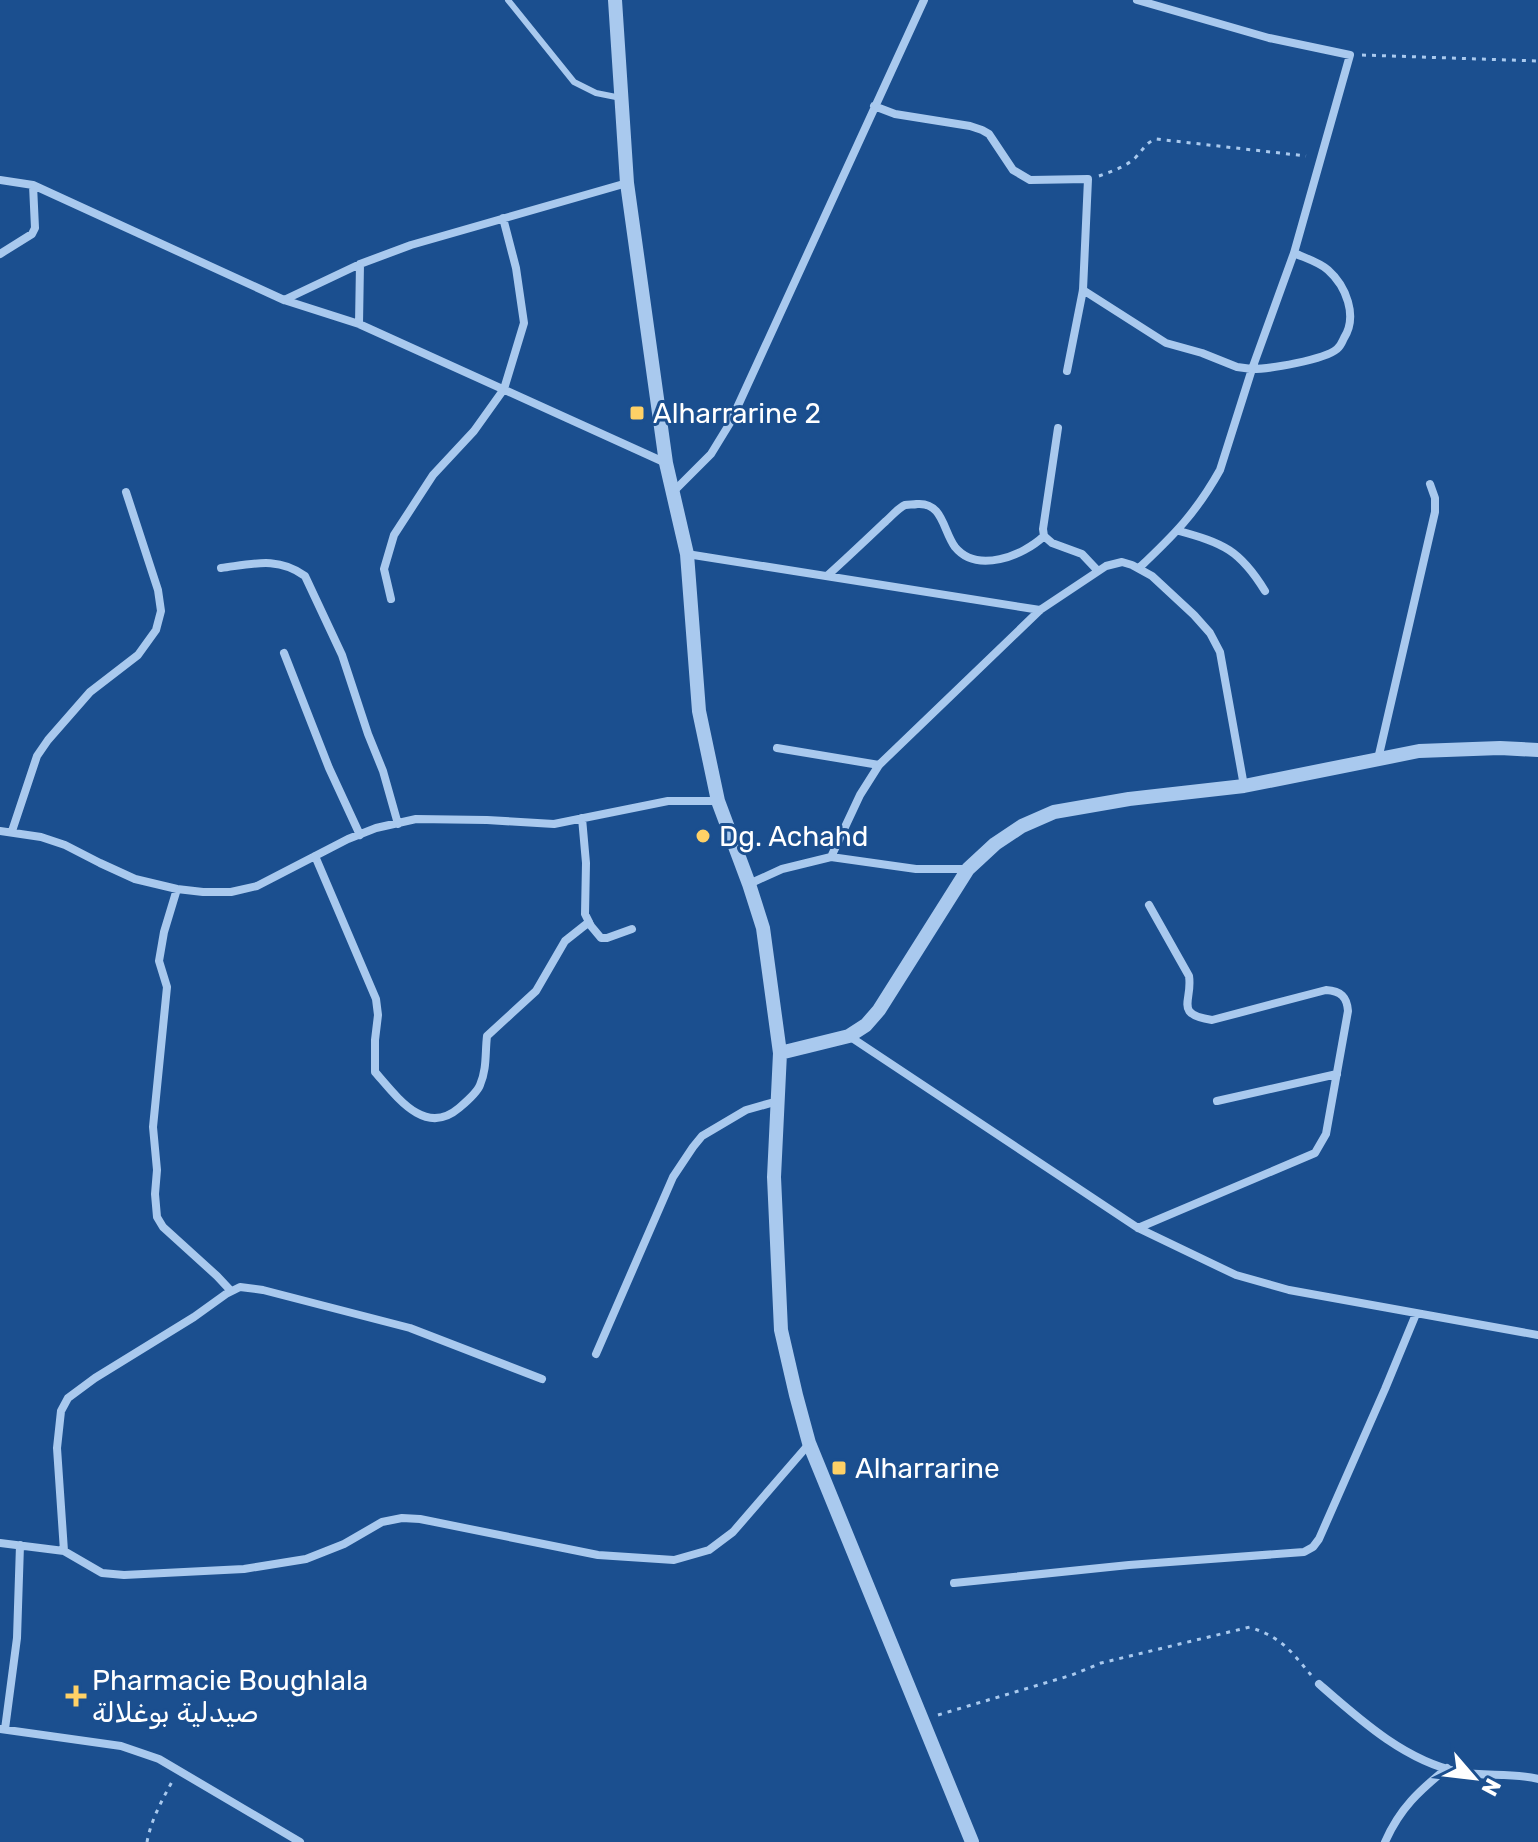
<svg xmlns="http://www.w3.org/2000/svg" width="1538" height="1842" viewBox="0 0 1538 1842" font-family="Rubik,'Noto Naskh Arabic',sans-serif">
  <rect width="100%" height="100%" fill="#1b4f8f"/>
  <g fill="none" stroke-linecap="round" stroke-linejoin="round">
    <!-- path -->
    <path stroke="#a9c9ee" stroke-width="3" stroke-dasharray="4 6" stroke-linecap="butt" d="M1362,55L1538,61
      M1099,176C1112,171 1126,167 1136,157C1144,149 1145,143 1156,139L1306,156
      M938,1715L1072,1675L1101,1663L1250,1627C1283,1639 1289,1649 1311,1675
      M147,1842C151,1820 162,1800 173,1780"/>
    <!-- service -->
    <path stroke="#a9c9ee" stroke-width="6" d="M508,0L574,82L596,93L621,98"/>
    <!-- minor -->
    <path stroke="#a9c9ee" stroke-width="8" d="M1137,0L1269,38L1350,55L1294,253L1252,369C1269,369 1324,360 1337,349C1341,346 1342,342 1344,338C1358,316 1346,286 1328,270C1319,262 1305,258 1294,253
      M874,106L895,114L970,126L982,130L989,134L1013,170L1030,180L1088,179L1083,290L1067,371
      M0,180L33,185L284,300L359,324L666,463
      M0,254L32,234L35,228L33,185
      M1083,290L1166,343L1202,353L1237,367L1252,369L1220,470C1196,513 1174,535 1139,568
      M284,300L360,264L411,245L627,183
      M359,324L360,264
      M1058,428L1043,529L1044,536L1052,543L1082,554L1098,571
      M673,492L711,454L730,423L924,0
      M1179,531C1223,543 1240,550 1265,591
      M687,554L1040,610
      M221,568C252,564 278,556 305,576L342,655L368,734L383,771L398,824
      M827,576C847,558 867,539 886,521C892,516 898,508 905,505C909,504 913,505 917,504C943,502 943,531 955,547C977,574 1023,556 1044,536
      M391,599L384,569L394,535L433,475L474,431L504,389L524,323L516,268L503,218
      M284,653L329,768L360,835
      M777,748L879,765
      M1378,759L1435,512V498L1430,484
      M582,818L586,863L585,914L591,926L601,938H607L632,929
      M0,831L41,837L65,845L100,863L135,879L177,889L203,892H231L257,886L348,839L376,828L416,819L487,820L554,824L668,801H718
      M12,831L37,756L48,740L90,692L138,655L156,630L161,611L158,590L126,492
      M315,856L376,999L378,1015L375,1040V1072C397,1097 425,1137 459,1108C466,1102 477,1093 480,1085C487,1069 485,1053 487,1036L536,991L565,941L589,922
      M831,857L860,795L879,765L1040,610L1106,566L1122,562L1132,565L1152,576L1194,615L1210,633L1220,652L1244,786
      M749,884L782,869L831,857L916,869H968
      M177,889L164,932L159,961L167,987L153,1127L157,1170L155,1194L157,1217L163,1227L217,1276L231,1291
      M849,1036L1138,1228L1236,1275L1289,1290L1538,1335
      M1217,1101L1337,1074
      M1138,1228L1315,1153L1326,1134L1348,1011C1347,997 1341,991 1326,990L1212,1020C1173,1014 1193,1001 1189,976L1149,905
      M596,1354L673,1177L693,1147L702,1136L746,1110L778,1101
      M0,1543L64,1551L102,1573L124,1575L244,1569L306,1559L344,1544L382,1522L402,1518L420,1519L598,1555L674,1560L709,1550L733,1532L809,1444
      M64,1551L57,1448L61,1411L68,1398L95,1378L194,1317L226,1294L240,1287L263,1290L410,1328L542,1379
      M954,1583L1129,1565L1304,1552L1313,1547L1319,1539L1385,1389L1416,1314
      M1319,1684C1359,1719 1405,1761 1459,1772C1485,1777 1512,1772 1538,1779
      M0,1729L121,1746L159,1759L300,1842
      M5,1729L17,1638L20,1545
      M1385,1842C1400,1808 1419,1791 1447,1768"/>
    <!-- tertiary -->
    <path stroke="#a9c9ee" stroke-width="14" d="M615,0L627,183L666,463L687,554L699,711L718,801L749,884L763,928L780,1053L774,1177L781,1330L796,1395L809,1443L972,1842
      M780,1053L849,1036L866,1025L879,1010L968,869L995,844L1022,826L1054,812L1129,799L1244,786L1419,751L1500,748L1538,750"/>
  </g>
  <!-- markers -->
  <g fill="#ffd166" stroke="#1b4f8f" stroke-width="3">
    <rect x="629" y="405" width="16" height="16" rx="4"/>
    <circle cx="703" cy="836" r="8"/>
    <rect x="831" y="1460" width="16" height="16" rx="4"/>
    <path d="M72 1684h8v8h8v8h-8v8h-8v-8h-8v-8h8z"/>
  </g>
  <g text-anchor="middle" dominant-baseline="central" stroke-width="6" stroke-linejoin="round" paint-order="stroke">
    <!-- poi labels -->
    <g font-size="28" fill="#fff" stroke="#1b4f8f" text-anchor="start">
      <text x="653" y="413">Alharrarine 2</text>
      <text x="719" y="836">Dg. Achahd</text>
      <text x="855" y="1468">Alharrarine</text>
      <text x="92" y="1680">Pharmacie Boughlala<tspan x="92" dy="32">صيدلية بوغلالة</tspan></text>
    </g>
  </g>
  <!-- north arrow -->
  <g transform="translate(1474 1778) rotate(118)" stroke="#1b4f8f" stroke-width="6" paint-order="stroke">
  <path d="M0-6L14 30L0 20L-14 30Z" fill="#ffffff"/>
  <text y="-12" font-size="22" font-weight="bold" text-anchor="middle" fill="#ffffff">N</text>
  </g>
</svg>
